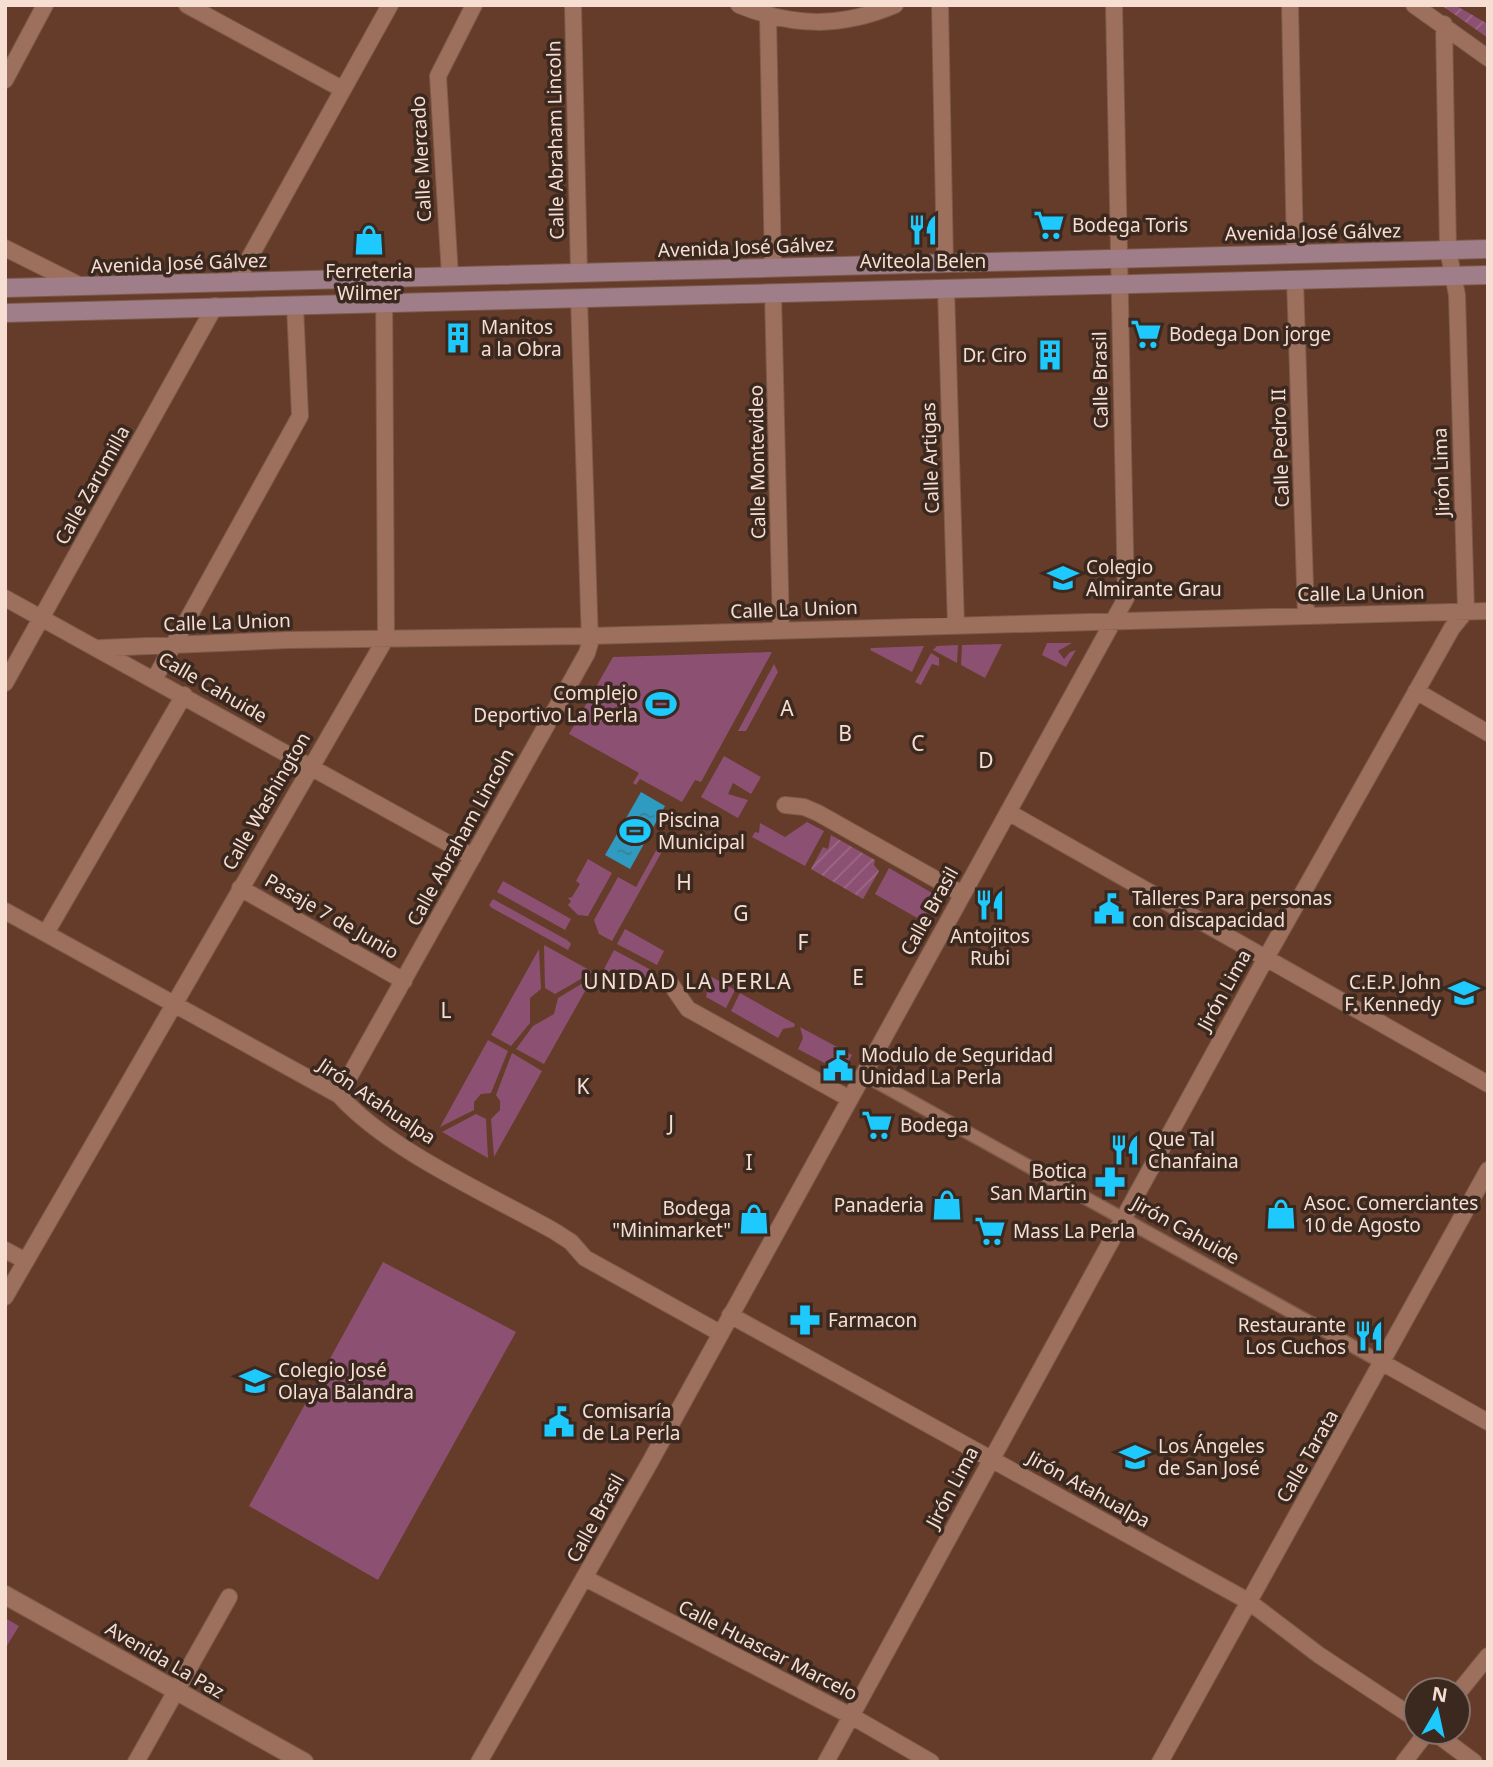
<svg xmlns="http://www.w3.org/2000/svg" width="1493" height="1767" viewBox="0 0 1493 1767" font-family="'Noto Sans',sans-serif">
  <defs>
    <pattern id="garden-furrows" width="10" height="10" patternUnits="userSpaceOnUse" patternTransform="scale(1.75)"><rect width="10" height="10" fill="#8c5072"/><path d="M-1 1l2-2M0 10L10 0M9 11l2-2" fill="none" stroke="#9d6985"/></pattern>
    <pattern id="water-ripples" width="26" height="14" patternUnits="userSpaceOnUse" patternTransform="scale(1.75)"><rect width="26" height="14" fill="#2f9bc0"/><path d="M2 4q2-2 4 0t4 0M15 11q2-2 4 0t4 0" fill="none" stroke="#378199"/></pattern>
  </defs>
  <rect width="100%" height="100%" fill="#643c29"/>
  <!-- grass -->
  <path fill="#8c5072" d="M1047,643H1072L1058,651L1064,659L1070,652L1076,650L1066,667L1042,655Z
    M1002,644L985,678L961,665L962,645Z
    M958,645L957,663L933,650L937,646Z
    M924,646L912,672L870,650L871,648Z
    M772,652L701,782L695,780L682,802L640,779L636,785L633,783L639,773L569,734L613,657Z
    M931,653L939,658V666L932,664L921,685L915,682Z
    M774,664L778,672L746,731H738Z
    M724,756L761,777L751,794L733,783L728,794L748,800L738,818L701,797Z
    M807,822L824,831L805,866L752,837L755,832L759,833L760,823L785,837Z
    M664,836L669,839L612,941L599,934L594,920L618,877L636,887Z
    M588,859L612,873L588,916L578,915L568,905L571,901L568,898L572,897L580,884L576,881Z
    M889,868L939,897L926,923L875,894Z
    M503,881L571,919L565,930L497,892Z
    M493,899L567,940L571,944L568,950L492,908L489,905Z
    M625,929L664,951L657,965L617,944Z
    M544,945L593,972L555,994L545,988Z
    M539,949L541,989L530,998V1023L511,1046L491,1035Z
    M614,950L653,971L643,991L604,969Z
    M710,976L735,990L726,1008L706,997Z
    M593,977L544,1064L516,1049L533,1026L554,1014L558,998Z
    M740,993L795,1024L794,1027L783,1029L778,1038L731,1011Z
    M800,1027L852,1055L842,1073L840,1072L844,1064L836,1060L832,1067L798,1049L803,1038Z
    M488,1040L508,1051L491,1093L481,1094L474,1102V1110L440,1127Z
    M512,1053L542,1071L494,1157L491,1119L500,1110V1101L496,1095Z
    M476,1114L486,1119L488,1158L442,1132Z
    M383,1262L516,1332L378,1580L249,1506Z
    M5,1618L19,1626L5,1649Z"/>
  <!-- garden -->
  <path fill="url(#garden-furrows)" d="M1441,5H1455L1488,24V38Z
    M831,835L875,860L874,865L879,871L863,899L811,869L823,847L828,849Z"/>
  <!-- water -->
  <path fill="url(#water-ripples)" d="M641,792L665,806L630,869L605,855Z"/>
  <g fill="none" stroke-linecap="round" stroke-linejoin="round">
    <!-- pedestrian casing -->
    <g stroke="#7c5a4a" stroke-width="15">
      <path id="pedestrian" d="M864,1075L1383,1363"/>
    </g>
    <!-- minor casing -->
    <g stroke="#7c5a4a" stroke-width="18">
      <path id="minor" d="M187,5L342,89
        M573,5L579,273
        M739,5C793,27 841,28 895,5
        M940,5L945,262
        M1290,5L1295,253
        M1414,5L1488,58
        M768,17L773,268
        M5,80L45,5
        M5,248L81,286
        M450,276L438,76L474,5
        M1295,280L1306,615
        M236,282L390,5
        M946,289L956,626
        M773,293L781,630
        M5,598L473,857
        M101,648L288,640L589,636L1488,611
        M155,678L300,416L295,306
        M5,683L215,306
        M1416,691L1488,733
        M785,805L804,807L818,813L962,894
        M1008,812L1488,1084
        M240,888L404,981
        M5,911L339,1095C388,1150 488,1194 554,1231L571,1242L585,1258L720,1333
        M46,933L184,695
        M668,980L688,1009L850,1099
        M339,1095L587,653L590,643L579,298
        M5,1250L26,1261
        M5,1297L386,638L384,278
        M730,1315L1248,1601L1319,1655L1416,1719
        M1383,1363L1488,1422
        M585,1578L853,1717L931,1762
        M1458,1693L1488,1656
        M1434,1732L1474,1762
        M136,1762L229,1597
        M479,1762L649,1464L1126,598L1114,5
        M826,1762L1266,958L1452,628L1466,611L1457,295L1448,250L1444,24
        M1160,1762L1488,1170
        M1404,1762L1427,1732"/>
    </g>
    <!-- tertiary casing -->
    <g stroke="#7c5a4a" stroke-width="20">
      <path id="tertiary" d="M5,1595L304,1762"/>
    </g>
    <!-- secondary casing -->
    <g stroke="#7c5a4a" stroke-width="20">
      <path id="secondary" d="M5,288L1488,249
        M5,313L1488,275"/>
    </g>
    <!-- pedestrian -->
    <use href="#pedestrian" stroke="#9c705c" stroke-width="12"/>
    <!-- minor -->
    <use href="#minor" stroke="#9c705c" stroke-width="16"/>
    <!-- tertiary -->
    <use href="#tertiary" stroke="#9c705c" stroke-width="18"/>
    <!-- secondary -->
    <use href="#secondary" stroke="#9f7e8a" stroke-width="18"/>
  </g>
  <!-- icons -->
  <defs>
    <g id="supermarket-bare" transform="scale(2.415)"><path d="M-6-5.5h2.5l.6 2H6L4.5 2H-2.5L-4.4-4H-6ZM-1.5 3.2a1.3 1.3 0 1 0 .1 0ZM3 3.2a1.3 1.3 0 1 0 .1 0Z" fill="#1ec9fd" stroke="#3b2920" stroke-width="2.5" paint-order="stroke"/></g>
    <g id="restaurant-bare" transform="scale(2.415)"><path d="M-5-6h1v4h1v-4h1v4h1v-4h1v5L-1.5 .5V6h-2V.5L-5-1ZM5-6V6H3V1.5H1.5Q1.5-4 5-6Z" fill="#1ec9fd" stroke="#3b2920" stroke-width="2.5" paint-order="stroke"/></g>
    <g id="shop-bare" transform="scale(2.415)"><path d="M-5-2.5h2.3a2.7 3.5 0 0 1 5.4 0H5L5.5 6h-11ZM-1.5-2.5h3a1.5 2.3 0 0 0-3 0Z" fill="#1ec9fd" stroke="#3b2920" stroke-width="2.5" paint-order="stroke"/></g>
    <g id="building-bare" transform="scale(2.415)"><path d="M-4-6H4V6H1V3H-1V6H-4ZM-2.5-4.3h1.7v1.8h-1.7ZM.8-4.3h1.7v1.8H.8ZM-2.5-1h1.7V.8h-1.7ZM.8-1h1.7V.8H.8Z" fill="#1ec9fd" stroke="#3b2920" stroke-width="2.5" paint-order="stroke"/></g>
    <g id="school-bare" transform="scale(2.415)"><path d="M0-5L7-2L0 1L-7-2ZM-4 1L0 2.5L4 1V4Q0 6-4 4Z" fill="#1ec9fd" stroke="#3b2920" stroke-width="2.5" paint-order="stroke"/></g>
    <g id="stadium-bare" transform="scale(2.415)"><path d="M0-5a6.5 5 0 1 0 0 10a6.5 5 0 1 0 0-10ZM-3.5-1.8h7v3.6h-7Z" fill="#1ec9fd" stroke="#3b2920" stroke-width="2.5" paint-order="stroke"/></g>
    <g id="civic-bare" transform="scale(2.415)"><path d="M-.6-6.5H3V-4.5H.6V-3L4-1V1h2V6H-6V1h2V-1L-.6-3ZM-1.2 2.5V6h2.4V2.5Z" fill="#1ec9fd" stroke="#3b2920" stroke-width="2.5" paint-order="stroke"/></g>
    <g id="university-bare" transform="scale(2.415)"><path d="M0-5L7-2L0 1L-7-2ZM-4 1L0 2.5L4 1V4Q0 6-4 4Z" fill="#1ec9fd" stroke="#3b2920" stroke-width="2.5" paint-order="stroke"/></g>
    <g id="pharmacy-bare" transform="scale(2.415)"><path d="M-2-6h4v4h4v4h-4v4h-4v-4h-4v-4h4Z" fill="#1ec9fd" stroke="#3b2920" stroke-width="2.5" paint-order="stroke"/></g>
  </defs>
  <g fill-rule="evenodd">
    <use href="#supermarket-bare" x="1049" y="225"/>
    <use href="#restaurant-bare" x="923" y="230"/>
    <use href="#shop-bare" x="369" y="240"/>
    <use href="#supermarket-bare" x="1146" y="334"/>
    <use href="#building-bare" x="458" y="338"/>
    <use href="#building-bare" x="1050" y="355"/>
    <use href="#school-bare" x="1063" y="578"/>
    <use href="#stadium-bare" x="661" y="704"/>
    <use href="#stadium-bare" x="635" y="831"/>
    <use href="#restaurant-bare" x="990" y="905"/>
    <use href="#civic-bare" x="1109" y="909"/>
    <use href="#university-bare" x="1464" y="993"/>
    <use href="#civic-bare" x="838" y="1066"/>
    <use href="#supermarket-bare" x="877" y="1125"/>
    <use href="#restaurant-bare" x="1125" y="1150"/>
    <use href="#pharmacy-bare" x="1110" y="1182"/>
    <use href="#shop-bare" x="947" y="1205"/>
    <use href="#shop-bare" x="1281" y="1214"/>
    <use href="#shop-bare" x="754" y="1219"/>
    <use href="#supermarket-bare" x="990" y="1231"/>
    <use href="#pharmacy-bare" x="805" y="1320"/>
    <use href="#restaurant-bare" x="1369" y="1336"/>
    <use href="#school-bare" x="255" y="1381"/>
    <use href="#civic-bare" x="559" y="1422"/>
    <use href="#school-bare" x="1135" y="1457"/>
  </g>
  <g text-anchor="middle" dominant-baseline="central" stroke-width="7" stroke-linejoin="round" paint-order="stroke">
    <!-- street labels -->
    <g font-size="19" fill="#f7ded3" stroke="#3b2920">
      <text transform="translate(555 140) rotate(-91)">Calle Abraham Lincoln</text>
      <text transform="translate(421 159) rotate(-93)">Calle Mercado</text>
      <text transform="translate(1313 232) rotate(-1)">Avenida José Gálvez</text>
      <text transform="translate(746 247) rotate(-2)">Avenida José Gálvez</text>
      <text transform="translate(179 263) rotate(-2)">Avenida José Gálvez</text>
      <text transform="translate(1100 380) rotate(-91)">Calle Brasil</text>
      <text transform="translate(1280 448) rotate(-92)">Calle Pedro II</text>
      <text transform="translate(930 458) rotate(-92)">Calle Artigas</text>
      <text transform="translate(757 462) rotate(-91)">Calle Montevideo</text>
      <text transform="translate(1441 472) rotate(-92)">Jirón Lima</text>
      <text transform="translate(92 485) rotate(-61)">Calle Zarumilla</text>
      <text transform="translate(1361 593) rotate(-1)">Calle La Union</text>
      <text transform="translate(794 609) rotate(-2)">Calle La Union</text>
      <text transform="translate(227 622) rotate(-2)">Calle La Union</text>
      <text transform="translate(213 687) rotate(30)">Calle Cahuide</text>
      <text transform="translate(266 801) rotate(-60)">Calle Washington</text>
      <text transform="translate(460 837) rotate(-61)">Calle Abraham Lincoln</text>
      <text transform="translate(929 911) rotate(-61)">Calle Brasil</text>
      <text transform="translate(332 916) rotate(30)">Pasaje 7 de Junio</text>
      <text transform="translate(1224 990) rotate(-61)">Jirón Lima</text>
      <text transform="translate(377 1101) rotate(34)">Jirón Atahualpa</text>
      <text transform="translate(1186 1230) rotate(29)">Jirón Cahuide</text>
      <text transform="translate(1307 1456) rotate(-60)">Calle Tarata</text>
      <text transform="translate(952 1487) rotate(-62)">Jirón Lima</text>
      <text transform="translate(1089 1489) rotate(29)">Jirón Atahualpa</text>
      <text transform="translate(595 1518) rotate(-61)">Calle Brasil</text>
      <text transform="translate(768 1650) rotate(27)">Calle Huascar Marcelo</text>
      <text transform="translate(165 1660) rotate(30)">Avenida La Paz</text>
    </g>
    <!-- poi labels -->
    <g font-size="19" fill="#f7ded3" stroke="#3b2920" text-anchor="start">
      <text x="1072" y="225">Bodega Toris</text>
      <text x="923" y="261" text-anchor="middle">Aviteola Belen</text>
      <text x="369" y="271" text-anchor="middle">Ferreteria<tspan x="369" dy="22">Wilmer</tspan></text>
      <text x="481" y="327">Manitos<tspan x="481" dy="22">a la Obra</tspan></text>
      <text x="1169" y="334">Bodega Don jorge</text>
      <text x="1027" y="355" text-anchor="end">Dr. Ciro</text>
      <text x="1086" y="567">Colegio<tspan x="1086" dy="22">Almirante Grau</tspan></text>
      <text x="638" y="693" text-anchor="end">Complejo<tspan x="638" dy="22">Deportivo La Perla</tspan></text>
      <text x="658" y="820">Piscina<tspan x="658" dy="22">Municipal</tspan></text>
      <text x="1132" y="898">Talleres Para personas<tspan x="1132" dy="22">con discapacidad</tspan></text>
      <text x="990" y="936" text-anchor="middle">Antojitos<tspan x="990" dy="22">Rubi</tspan></text>
      <text x="1441" y="982" text-anchor="end">C.E.P. John<tspan x="1441" dy="22">F. Kennedy</tspan></text>
      <text x="861" y="1055">Modulo de Seguridad<tspan x="861" dy="22">Unidad La Perla</tspan></text>
      <text x="900" y="1125">Bodega</text>
      <text x="1148" y="1139">Que Tal<tspan x="1148" dy="22">Chanfaina</tspan></text>
      <text x="1087" y="1171" text-anchor="end">Botica<tspan x="1087" dy="22">San Martin</tspan></text>
      <text x="1304" y="1203">Asoc. Comerciantes<tspan x="1304" dy="22">10 de Agosto</tspan></text>
      <text x="924" y="1205" text-anchor="end">Panaderia</text>
      <text x="731" y="1208" text-anchor="end">Bodega<tspan x="731" dy="22">"Minimarket"</tspan></text>
      <text x="1013" y="1231">Mass La Perla</text>
      <text x="828" y="1320">Farmacon</text>
      <text x="1346" y="1325" text-anchor="end">Restaurante<tspan x="1346" dy="22">Los Cuchos</tspan></text>
      <text x="278" y="1370">Colegio José<tspan x="278" dy="22">Olaya Balandra</tspan></text>
      <text x="582" y="1411">Comisaría<tspan x="582" dy="22">de La Perla</tspan></text>
      <text x="1158" y="1446">Los Ángeles<tspan x="1158" dy="22">de San José</tspan></text>
    </g>
    <!-- neighbourhood labels -->
    <g font-size="21" letter-spacing="2" fill="#f7ded3" stroke="#3b2920">
      <text x="788" y="708">A</text>
      <text x="846" y="733">B</text>
      <text x="919" y="743">C</text>
      <text x="987" y="760">D</text>
      <text x="685" y="882">H</text>
      <text x="742" y="913">G</text>
      <text x="804" y="942">F</text>
      <text x="859" y="977">E</text>
      <text x="688" y="981">UNIDAD LA PERLA</text>
      <text x="447" y="1010">L</text>
      <text x="584" y="1086">K</text>
      <text x="672" y="1123">J</text>
      <text x="750" y="1162">I</text>
    </g>
  </g>
  <!-- border -->
  <rect width="1493" height="1767" fill="none" stroke="#f7ded3" stroke-width="14"/>
  <!-- north arrow -->
  <g transform="translate(1437 1711) rotate(9)"><circle r="33" fill="#3b2920" stroke="#867168" stroke-width="2"/>
  <path d="M0-5L12 26L0 18L-12 26Z" fill="#1ec9fd"/>
  <text y="-10" font-size="19" font-weight="bold" text-anchor="middle" fill="#f7ded3">N</text>
  </g>
</svg>
